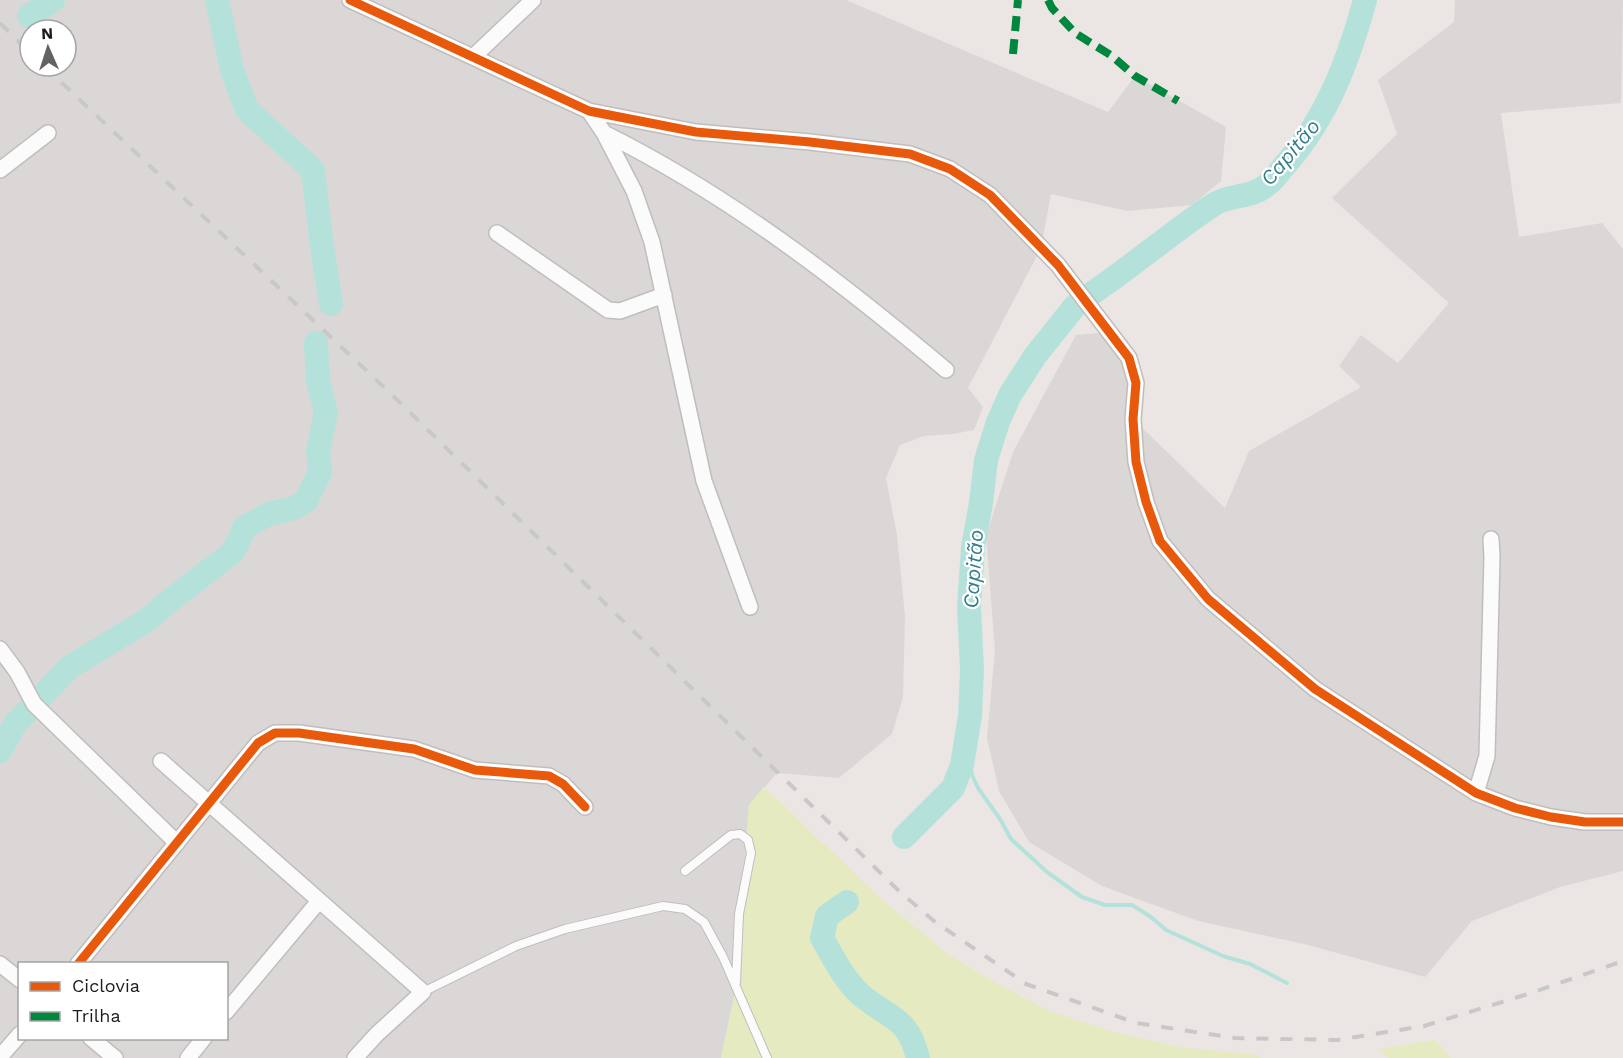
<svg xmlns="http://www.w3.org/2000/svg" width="1623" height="1058" viewBox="0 0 1623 1058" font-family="'Work Sans',sans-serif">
  <rect width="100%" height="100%" fill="#ebe6e4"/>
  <!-- residential -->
  <path fill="#dad7d6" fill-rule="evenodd" d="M0,0H846L1108,112L1135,76L1226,127L1221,181L1192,205L1127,211L1051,194L1041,248L968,388L983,407L974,430L953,434L924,436L900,445L886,478L897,535L905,616L903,697L892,734L839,778L777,773L749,805L736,987L721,1058H0ZM30,30H66V66H30ZM20,964H226V1038H20Z
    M1455,0H1623L1621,103L1501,113L1519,237L1602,223L1623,249V871L1560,887L1472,921L1425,977L1304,944L1198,921L1102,886L1029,842L999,791L987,738L995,650L986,536L1013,452L1076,335L1111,332L1129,358L1133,419L1225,508L1249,451L1361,387L1339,366L1361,335L1398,363L1449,303L1332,198L1397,134L1378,80L1454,22Z"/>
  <!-- grass -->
  <path fill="#e6eac0" d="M764,787L887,904L949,955L989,979L1047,1010L1117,1033L1180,1047L1257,1055L1261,1058H721L736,987L749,805Z
    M1435,1040L1451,1058H1388L1379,1049Z"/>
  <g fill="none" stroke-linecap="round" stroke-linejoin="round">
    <!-- stream -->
    <path stroke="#b4e2db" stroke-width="4" d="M966,741L972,775L978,788L1000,819L1011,839L1047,872L1082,897L1105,905H1132L1151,917L1166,930L1223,956L1250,964L1287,983"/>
    <!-- river -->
    <path stroke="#b4e2db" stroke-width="24" d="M217,0L232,70L247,110L313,170L321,239L331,304
      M29,16L53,0
      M1094,292C1135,264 1172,232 1213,205C1229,194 1251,199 1268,184C1275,179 1280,170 1286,164C1328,116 1348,61 1365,0
      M0,751L15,724L70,667L147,620L173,598L233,552L245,527L269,514L294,508L306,501L320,472L318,451L326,413L318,381L316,343
      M904,837L953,788L962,765L970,716L972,670L969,607L973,547L981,503L986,460L998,422L1010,395L1035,356L1075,306
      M847,902L827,916L822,938C833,957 844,980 861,995C889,1019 908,1016 918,1058"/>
    <!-- lane casing -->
    <g stroke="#c0bebd" stroke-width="10">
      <path id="lane" d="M685,871L731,835L740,834L748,840L751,853L739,914L736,982
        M423,992L516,946L565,929L663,906L685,909L704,922L723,957L767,1058"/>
    </g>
    <!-- street casing -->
    <g stroke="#c0bebd" stroke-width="18">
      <path id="street" d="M350,0L589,111L696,132L810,142L910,154L950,169L990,195L1058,265L1129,358L1136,383L1133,419L1136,462L1146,502L1160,541L1208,599L1315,689L1476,793L1515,808L1551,817L1585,822H1623
        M473,57L533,0
        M589,111L604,133L634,191L652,242L704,481L750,607
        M604,133C729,195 840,281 946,370
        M0,170L48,133
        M497,233L608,310L620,311L664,295
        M0,649L17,672L34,704L177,843
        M161,761L423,992L377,1034L355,1058
        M1476,793L1487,756L1492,557L1491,539
        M0,964L20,980
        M78,964L258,743L275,733H299L414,749L475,770L549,776L563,784L585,807
        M226,1012L319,901
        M91,1038L115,1058
        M0,1057L20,1034
        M188,1058L204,1038"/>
    </g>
    <!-- lane -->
    <use href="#lane" stroke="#fcfbfb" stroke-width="8"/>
    <!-- street -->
    <use href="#street" stroke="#fcfbfb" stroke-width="15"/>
    <!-- rail -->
    <path stroke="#c9c8c8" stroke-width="4" stroke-dasharray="12 12" stroke-linecap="butt" d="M0,23L30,53
      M44,66L388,391L900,892L934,921L1026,984L1136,1023L1235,1038L1337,1040L1424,1026L1528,994L1623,961"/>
    <!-- quiet -->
    <path stroke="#00873e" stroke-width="8" stroke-dasharray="15 8" stroke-linecap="butt" d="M1048,0L1052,8L1075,33L1112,56L1135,76L1178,101
      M1013,54L1018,0"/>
    <!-- cycleway casing -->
    <g stroke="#fff" stroke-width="13">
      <path id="cycleway" d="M350,0L589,111L696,132L810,142L910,154L950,169L990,195L1058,265L1129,358L1136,383L1133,419L1136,462L1146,502L1160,541L1208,599L1315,689L1476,793L1515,808L1551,817L1585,822H1623
        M78,964L258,743L275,733H299L414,749L475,770L549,776L563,784L585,807"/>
    </g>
    <!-- cycleway -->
    <use href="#cycleway" stroke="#e8590c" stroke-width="9"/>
  </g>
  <g text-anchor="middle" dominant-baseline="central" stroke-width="4.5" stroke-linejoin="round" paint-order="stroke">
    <!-- water labels -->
    <g font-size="21" font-style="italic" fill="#367e8a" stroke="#fff">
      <text transform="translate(1290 152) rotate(-50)">Capitão</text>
      <text transform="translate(973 569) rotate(-86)">Capitão</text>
    </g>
  </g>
  <!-- legend -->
  <rect x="18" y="962" width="210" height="78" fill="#ffffff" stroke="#a4a4a4" stroke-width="1.5"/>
  <rect x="30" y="982" width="30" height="9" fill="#e8590c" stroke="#a4a4a4" stroke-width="1.5"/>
  <text x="72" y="992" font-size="18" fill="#1c1c1c">Ciclovia</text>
  <rect x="30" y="1012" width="30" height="9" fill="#00873e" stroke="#a4a4a4" stroke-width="1.5"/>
  <text x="72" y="1022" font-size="18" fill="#1c1c1c">Trilha</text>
  <!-- north arrow -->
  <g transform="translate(48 48) rotate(357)"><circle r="28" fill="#ffffff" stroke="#a4a4a4" stroke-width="1.5"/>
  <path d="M0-4.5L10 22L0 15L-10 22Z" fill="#646362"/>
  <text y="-9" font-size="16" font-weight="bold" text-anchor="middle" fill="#1c1c1c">N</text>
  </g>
</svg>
